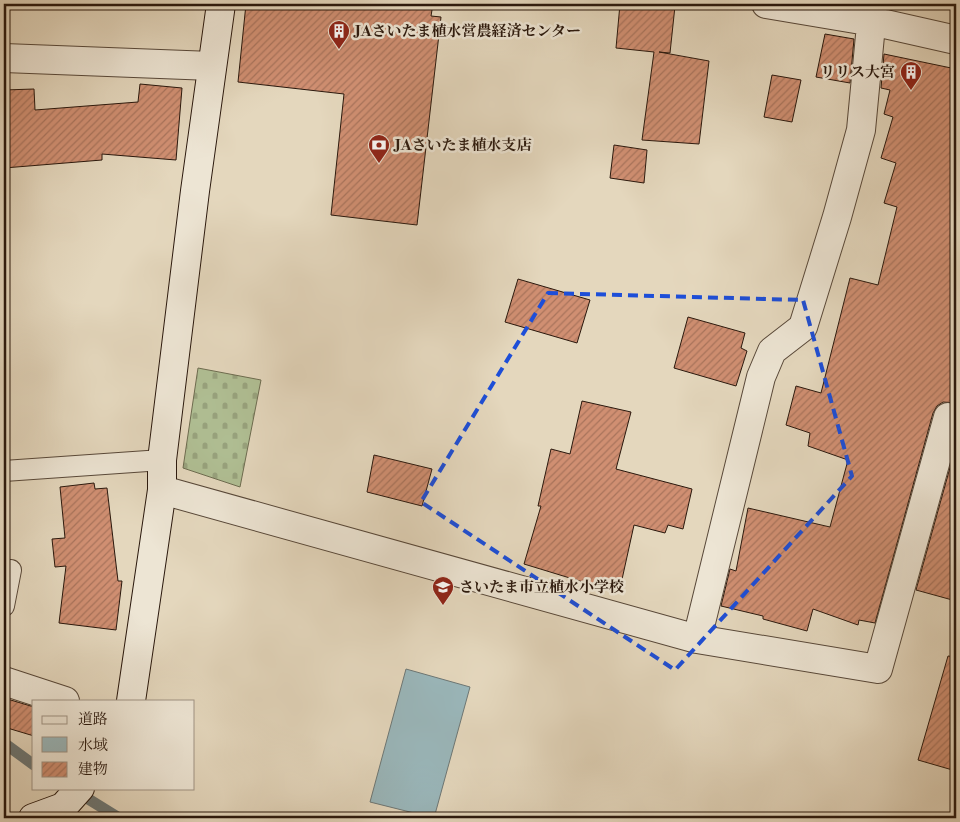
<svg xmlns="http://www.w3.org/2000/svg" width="960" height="822" viewBox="0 0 960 822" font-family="'Libre Bodoni','Noto Serif JP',serif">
  <defs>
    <pattern id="cemetery-stones" width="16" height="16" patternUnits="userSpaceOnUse" patternTransform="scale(1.25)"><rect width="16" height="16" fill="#b0bf94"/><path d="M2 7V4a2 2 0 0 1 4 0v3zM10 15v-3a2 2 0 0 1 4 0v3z" fill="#98a37e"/></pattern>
    <pattern id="building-hatch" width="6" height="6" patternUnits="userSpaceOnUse" patternTransform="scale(1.25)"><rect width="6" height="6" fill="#d08f72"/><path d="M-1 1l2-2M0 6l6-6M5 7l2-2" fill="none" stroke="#a9745c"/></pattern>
  </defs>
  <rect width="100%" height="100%" fill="#e4d7bd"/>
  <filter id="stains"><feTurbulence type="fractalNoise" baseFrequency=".004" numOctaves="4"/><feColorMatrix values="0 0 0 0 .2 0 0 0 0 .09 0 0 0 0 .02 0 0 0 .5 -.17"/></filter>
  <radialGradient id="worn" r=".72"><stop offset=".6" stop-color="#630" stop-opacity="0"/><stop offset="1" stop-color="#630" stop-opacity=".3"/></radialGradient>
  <!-- cemetery -->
  <path fill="url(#cemetery-stones)" stroke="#6d6c50" d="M198,368L261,380L240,487L183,468Z"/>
  <!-- water -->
  <path fill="#9ab7bb" stroke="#6d7775" d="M406,669L470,687L434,818L370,802Z"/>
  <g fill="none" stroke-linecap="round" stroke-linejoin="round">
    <!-- stream -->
    <path stroke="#6d7775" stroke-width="11" d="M4,743L34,765
      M77,792L119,818"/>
  </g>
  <!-- building -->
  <path fill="url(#building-hatch)" stroke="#2a180d" d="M246,4H433L431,16L441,17L417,225L331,215L344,94L238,82Z
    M620,4L675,6L670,53L659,52L709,61L699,144L642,140L654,52L616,48Z
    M825,34L854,39L850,83L816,77Z
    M884,54L956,69V403L943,402L937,406L933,413L875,623L859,620L858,625L813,609L807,631L763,619V616L721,606L730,569L736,571L748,508L830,527L848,460L808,446L810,433L786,425L796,386L821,393L850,278L878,285L897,207L884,203L896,163L881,158L893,117L884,114L890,90L881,88Z
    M772,75L801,80L792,122L764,117Z
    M140,84L182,88L176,160L102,154V160L4,168V90L34,89L35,110L138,102Z
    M614,145L647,150L644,183L610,178Z
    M518,279L590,300L577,343L505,322Z
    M688,317L745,333L741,348L747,351L736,386L674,368Z
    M582,401L631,412L616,469L692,489L683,529L668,525L665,533L634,525L619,593L524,564L541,506H538L551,449L570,454Z
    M956,446V601L916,590Z
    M374,455L432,469L422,506L367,492Z
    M94,483L95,489L107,488L118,581H122L116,630L59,623L66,566L55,567L52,539L65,538L60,487Z
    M948,656L956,657V771L918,760Z
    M4,698L34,707V736L4,727Z"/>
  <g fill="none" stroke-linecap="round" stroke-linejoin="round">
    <!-- lane casing -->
    <g stroke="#584839" stroke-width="22">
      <path id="lane" d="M4,471L162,460
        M4,606L11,570"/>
    </g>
    <!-- street casing -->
    <g stroke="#584839" stroke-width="30">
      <path id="street" d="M766,4L885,24L956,40
        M4,58L212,66
        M162,490L697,639L878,669L948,417L956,419
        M697,639L761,377L772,351L803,327L837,217L861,130L873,4
        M4,681L65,701"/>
    </g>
    <!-- secondary casing -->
    <g stroke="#2a180d" stroke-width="30">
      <path id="secondary" d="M131,701L162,490V460L195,191L221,4
        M33,818L63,807L80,788"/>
    </g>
    <!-- lane -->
    <use href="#lane" stroke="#ede5d4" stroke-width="20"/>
    <!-- street -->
    <use href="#street" stroke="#ede5d4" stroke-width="28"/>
    <!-- secondary -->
    <use href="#secondary" stroke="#ede5d4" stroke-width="28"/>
  </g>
  <!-- marked area -->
  <path fill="none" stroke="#1d4ed8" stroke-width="4" stroke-dasharray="10 6" stroke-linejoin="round" d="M548,293L803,300L852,476L675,670L421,502Z"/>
  <!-- icons -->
  <defs>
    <g id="building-pin" transform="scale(1.125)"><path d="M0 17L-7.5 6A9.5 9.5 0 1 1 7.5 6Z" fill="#8f2418" stroke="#ede5d4"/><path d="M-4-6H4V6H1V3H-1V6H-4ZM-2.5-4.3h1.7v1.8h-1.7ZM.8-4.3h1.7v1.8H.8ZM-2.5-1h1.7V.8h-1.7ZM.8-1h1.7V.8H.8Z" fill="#fff"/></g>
    <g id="bank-pin" transform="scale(1.125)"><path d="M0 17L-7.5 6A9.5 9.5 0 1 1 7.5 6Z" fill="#8f2418" stroke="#ede5d4"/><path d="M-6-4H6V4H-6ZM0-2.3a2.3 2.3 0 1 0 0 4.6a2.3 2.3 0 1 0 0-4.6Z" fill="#fff"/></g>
    <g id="school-pin" transform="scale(1.125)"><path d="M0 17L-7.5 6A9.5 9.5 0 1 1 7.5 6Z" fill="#8f2418" stroke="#ede5d4"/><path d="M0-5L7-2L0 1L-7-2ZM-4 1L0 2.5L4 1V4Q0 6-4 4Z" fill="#fff"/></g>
  </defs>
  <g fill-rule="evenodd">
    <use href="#building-pin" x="339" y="31"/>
    <use href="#building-pin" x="911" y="72"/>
    <use href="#bank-pin" x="379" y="145"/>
    <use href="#school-pin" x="443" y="587"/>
  </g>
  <g text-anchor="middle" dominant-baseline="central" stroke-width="5" stroke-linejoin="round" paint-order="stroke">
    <!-- poi labels -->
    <g font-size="15" font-weight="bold" fill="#2a180d" stroke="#ede5d4" text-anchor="start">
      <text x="355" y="31">JAさいたま植水営農経済センター</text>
      <text x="895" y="72" text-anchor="end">リリス大宮</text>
      <text x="395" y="145">JAさいたま植水支店</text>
      <text x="459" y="587">さいたま市立植水小学校</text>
    </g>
  </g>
  <!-- margin -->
  <rect width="960" height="822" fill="none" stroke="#e4d7bd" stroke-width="20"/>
  <rect x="5" y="5" width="950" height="812" fill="none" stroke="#2a180d" stroke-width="2.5"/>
  <rect x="10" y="10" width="940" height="802" fill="none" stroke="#2a180d"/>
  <!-- legend -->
  <rect x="32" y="700" width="162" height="90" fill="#ede5d4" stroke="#9f9384"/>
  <rect x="42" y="716" width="25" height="8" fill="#ede5d4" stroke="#9f9384"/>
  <text x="78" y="724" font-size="15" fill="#2a180d">道路</text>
  <rect x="42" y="737" width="25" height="15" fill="#9ab7bb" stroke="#9f9384"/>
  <text x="78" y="750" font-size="15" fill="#2a180d">水域</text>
  <rect x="42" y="762" width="25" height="15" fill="url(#building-hatch)" stroke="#9f9384"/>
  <text x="78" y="774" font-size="15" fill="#2a180d">建物</text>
  <rect width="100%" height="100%" filter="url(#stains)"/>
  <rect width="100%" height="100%" fill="url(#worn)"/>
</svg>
